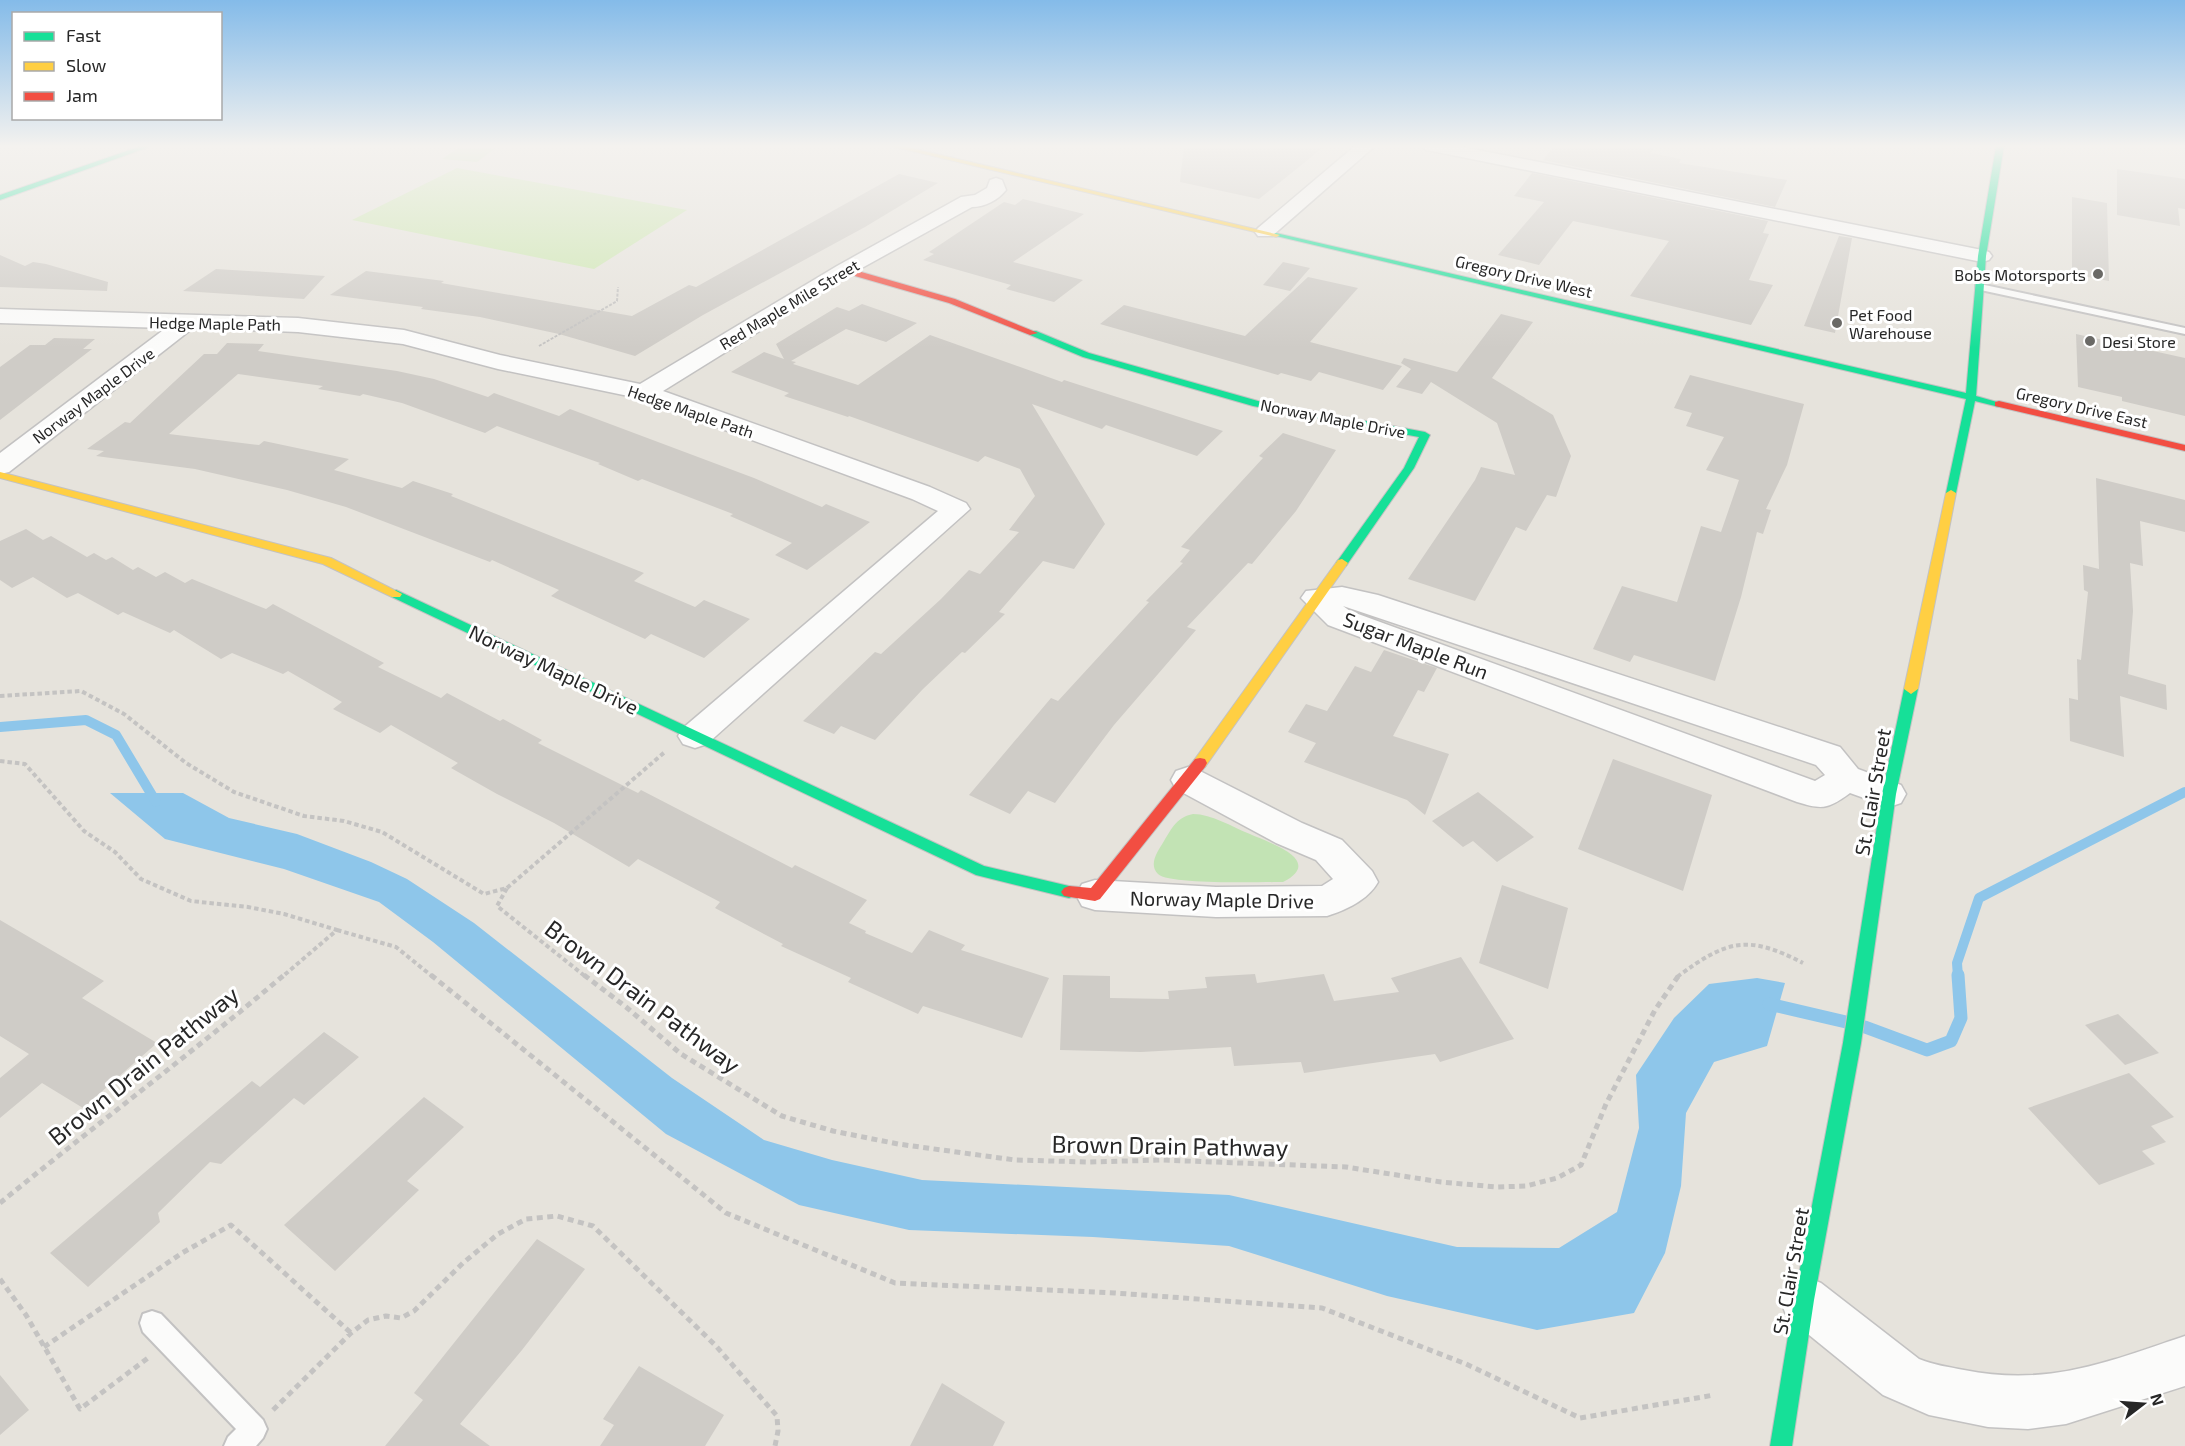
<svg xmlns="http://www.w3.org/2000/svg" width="2185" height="1446" viewBox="0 0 2185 1446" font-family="'Exo 2',sans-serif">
  <rect width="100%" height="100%" fill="#e6e3dc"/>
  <!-- green -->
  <path fill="#c2e3b4" d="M460,147L494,149L477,162L442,159Z
    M1193,814C1212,814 1232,827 1250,834C1267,842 1326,860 1283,882C1263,882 1169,885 1158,874C1148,864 1158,851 1164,841C1172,828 1177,817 1193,814Z"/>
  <!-- pitch -->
  <path fill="#cde7b1" d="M457,168L687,210L594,269L352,220Z"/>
  <!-- water -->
  <path fill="#8ec6ea" d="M110,793H183L229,818L297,834L371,862L407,879L474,923L672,1078L764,1140L832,1160L922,1180L1229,1195L1457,1247L1559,1248L1617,1212L1639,1128L1636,1075L1674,1018L1709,984L1757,978L1785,983L1767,1046L1714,1062L1686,1113L1681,1186L1665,1253L1634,1313L1537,1330L1387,1296L1229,1246L1093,1237L909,1230L799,1205L666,1134L433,942L379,902L284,869L165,839Z"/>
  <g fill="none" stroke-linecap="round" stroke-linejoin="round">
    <!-- stream-far1 -->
    <path stroke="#8ec6ea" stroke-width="10" d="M0,727L86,720L116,735L156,802
      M1958,977L1957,963L1979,898L2185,792"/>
    <!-- stream -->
    <path stroke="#8ec6ea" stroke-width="13" d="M1769,1004L1846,1022
      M1865,1027L1927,1050L1951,1041L1961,1018L1958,975"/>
  </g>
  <!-- building -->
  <path fill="#cfccc7" d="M1184,146H1325L1259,199L1180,182Z
    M1555,146H1655L1651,153L1681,159L1679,163L1787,180L1775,207L1543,160Z
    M2117,169L2185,179V209L2178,208L2180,226L2117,215Z
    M1532,173L1768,221L1763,233L1769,234L1749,280L1773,285L1751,325L1630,296L1669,241L1573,221L1539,265L1498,255L1544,202L1514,196Z
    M899,174L938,183L865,227L703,315L635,356L559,334L480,317L421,309L423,307L330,295L366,271L444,281L441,283L632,316L689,285L696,287Z
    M2072,197L2107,203L2109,281L2072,274Z
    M1023,199L1084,214L1013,262L1083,280L1054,302L1006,289L1011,285L923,260L934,254L929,252L1004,202L1015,205Z
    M1839,236L1852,238L1835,333L1804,326Z
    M0,255L25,266L33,262L46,264L108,282L107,291L0,287Z
    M1283,262L1310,268L1290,291L1263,285Z
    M216,269L282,273L325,276L304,299L183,291Z
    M1308,277L1358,288L1310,342L1402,366L1383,390L1319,372L1311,381L1281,373L1278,375L1100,324L1124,305L1245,336Z
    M862,304L917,323L886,342L846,329L791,361L796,362L793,364L858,385L930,335L1062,382L1064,380L1223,431L1197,456L1106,425L1102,429L1032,404L1105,524L1074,569L1043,561L999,612L1005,614L965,653L962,652L923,689L875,740L841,726L834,734L803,721L875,652L881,654L941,599L969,570L980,574L1019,532L1009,530L1035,496L1020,469L985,456L978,462L849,416L848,417L784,396L789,393L731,372L764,352L784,359L776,344L837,307L849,311Z
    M1501,314L1533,322L1492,378L1553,415L1571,456L1556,497L1547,495L1526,531L1516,527L1475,601L1408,579L1475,480L1481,467L1515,475L1497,423L1431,382L1422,394L1396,387L1411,369L1401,363L1404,358L1457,372Z
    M2076,334L2185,358V416L2122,401V397L2078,387Z
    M54,338L95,339L83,349H92L0,420V367L30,345H45Z
    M227,343L264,344L258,351L397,371L434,379L488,397L494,393L559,416L570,409L754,478L822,507L826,504L870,522L807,570L775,555L792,543L730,516L733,514L642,479L638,481L598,464L600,463L497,426L485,433L402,403L363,394L360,396L318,389L323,386L238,374L169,434L259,445L264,441L349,459L334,470L402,488L413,481L453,494L451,496L644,573L634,581L695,607L704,600L750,619L704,658L651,634L645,639L551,596L559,590L492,560L490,562L346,507L287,490L195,469L96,456L104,451L87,449L125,422L130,423L204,354H217Z
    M1690,375L1804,404L1787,465L1766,509L1771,510L1763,534L1757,532L1741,597L1715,681L1634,655L1630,662L1593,649L1622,586L1677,602L1701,526L1721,532L1739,480L1706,470L1724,437L1686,426L1692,413L1674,408Z
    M1283,433L1336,450L1296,511L1252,564L1248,563L1187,627L1196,630L1114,725L1055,803L1028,791L1010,814L969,795L1051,698L1058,701L1149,602L1146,601L1183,563L1180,562L1190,550L1181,547L1263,458L1259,456Z
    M2096,478L2185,500V532L2140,521L2143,566L2130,563L2133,611L2128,674L2166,685L2167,710L2120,696L2124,757L2070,741L2069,698L2078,700L2077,659L2081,660L2088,592L2084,590L2083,565L2099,569Z
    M26,529L43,540L51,536L87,557L94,553L106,560L112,557L133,570L138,567L156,577L165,572L185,583L192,579L266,609L273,604L384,663L378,667L441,698L447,693L500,721L503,719L542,740L538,743L638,793L641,790L792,868L795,865L867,900L849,923L866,931L865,933L912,953L929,930L965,945L961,950L1049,978L1022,1038L923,1006L918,1014L848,982L851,978L781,946L783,944L715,908L720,902L638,859L629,867L554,823L497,794L451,768L458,763L391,725L380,733L333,709L342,702L288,671L283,674L232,653L221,659L174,630L170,633L123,612L118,615L78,593L67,598L33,577L12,588L0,580V541Z
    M1384,650L1437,668L1424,692L1418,690L1393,736L1449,754L1425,815L1407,800L1304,762L1316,743L1288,732L1306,704L1327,711L1355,666L1371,672Z
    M1613,759L1712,795L1683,891L1578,849Z
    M1478,792L1534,837L1497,862L1473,841L1463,847L1432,821Z
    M1502,885L1568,908L1548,989L1479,963Z
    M0,920L104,981L82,998L157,1043L83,1108L42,1083L0,1118V1078L29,1054L0,1036Z
    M1461,957L1514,1039L1440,1062L1435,1054L1304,1073L1301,1062L1234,1066L1231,1047L1141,1052L1060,1050L1063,975L1110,976V998L1169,999L1168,991L1207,988L1205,977L1255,974L1257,983L1324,974L1334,1001L1399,992L1391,978Z
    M2118,1014L2159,1053L2125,1065L2085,1025Z
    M324,1032L359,1057L304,1105L294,1098L221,1164L210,1162L158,1213L160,1222L88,1287L50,1253L252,1081L260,1087Z
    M2129,1073L2174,1117L2151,1126L2166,1142L2142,1151L2155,1164L2099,1185L2028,1108Z
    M424,1097L464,1127L407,1181L419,1190L335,1271L284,1225Z
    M537,1239L585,1269L522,1350L460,1424L490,1446H385L423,1400L414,1393Z
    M639,1366L724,1415L705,1446H600L614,1425L603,1419Z
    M0,1375L29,1410L0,1435Z
    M942,1383L1005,1422L993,1446H910Z"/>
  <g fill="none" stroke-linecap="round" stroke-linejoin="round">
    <!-- lane casing -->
    <g stroke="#c3c2c2" stroke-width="4">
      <path id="lane" d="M1980,284L2185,328V334L1976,289V285Z
        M152,1311L161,1314L263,1420L267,1429L263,1438L256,1446H224L228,1437L236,1429L143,1332L140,1323L143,1314Z"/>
    </g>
    <!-- street casing -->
    <g stroke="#c3c2c2" stroke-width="3">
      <path id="street" d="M1355,146H1375L1272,236H1258L1255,232L1258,228Z
        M1423,146H1458L1982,250L1989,252L1992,256L1989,260L1982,262L1432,151L1426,150Z
        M996,178L1002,180L1006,190C998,200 985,207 972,207L851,274L663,391L930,487L966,503L970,509L707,744L695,748L683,744L678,736L683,728L938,511L912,499L638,398L498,369L403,344L298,332L193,328L9,472L0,474V453L166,328L0,323V309L298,318L404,330L500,355L640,384L837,266L961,197L975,195L987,188L990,180Z
        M1342,587L1378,595L1840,747L1858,769L1901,785L1906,794L1901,803L1889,807L1850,793C1828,809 1823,810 1797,802L1328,625L1301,598L1306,591ZM1343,606L1816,765L1825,775L1815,781L1350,611Z
        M1188,767L1200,771L1302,823L1342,840L1372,871L1378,882C1368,900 1346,910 1327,916L1216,917L1095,910L1082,906L1076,895L1082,884L1095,880L1216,887L1322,886L1333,879L1316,860L1276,843L1176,789L1171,780L1176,771Z
        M1804,1276L1821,1283L1919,1359C1933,1365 1949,1367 1964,1370C2048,1387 2107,1362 2185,1336V1386L2066,1424L2028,1429L1988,1427L1929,1415L1883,1395L1787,1317L1780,1300L1787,1283Z"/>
    </g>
    <!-- fast casing -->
    <g stroke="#c3c2c2" stroke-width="2">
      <path id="fast" d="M141,146H152L0,200V195Z
        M1996,146H2004L1986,256L1976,396L2004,404L1999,407L1975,401L1956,493L1951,496L1946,493L1966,399L1272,235L1276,233L1966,393L1978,256Z
        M1030,331H1036L1089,353L1258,401L1425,432L1430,435L1414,468L1346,566H1338L1336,563L1404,468L1419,437L1253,406L1083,357L1030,335Z
        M396,590L984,866L1069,886L1074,888L1077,892L1074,896L1069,898L976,875L392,597L390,594Z
        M1911,684L1918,689L1896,794L1861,1043L1814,1300L1792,1446H1770L1794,1300L1843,1043L1882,794L1904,689Z"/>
    </g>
    <!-- slow casing -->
    <g stroke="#c3c2c2" stroke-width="2">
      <path id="slow" d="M890,146H903L1280,235L1276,237Z
        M0,472L331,558L402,594L400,597H392L323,564L0,478Z
        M1951,490L1956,493L1918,689L1911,694L1904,689L1946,493Z
        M1342,559L1348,563L1205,767H1195L1193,763L1195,759L1338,560Z"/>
    </g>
    <!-- jam casing -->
    <g stroke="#c3c2c2" stroke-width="2">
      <path id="jam" d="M844,267L955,299L1038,333L1030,335L949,303L841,272L840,270Z
        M1999,401L2185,445V451L1995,406V402Z
        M1200,758L1205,759L1207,763L1205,767L1100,899L1095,901L1064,896L1061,892L1064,888L1069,886L1091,888L1195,759Z"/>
    </g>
    <!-- path-far2 -->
    <path stroke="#c4c3c2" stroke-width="2" stroke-dasharray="3 1.5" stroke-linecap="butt" d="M539,346L617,301L618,287"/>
    <!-- path-far1 -->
    <path stroke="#c4c3c2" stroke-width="4" stroke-dasharray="4.5 3" stroke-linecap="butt" d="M0,696L81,691L124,714L186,763L234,792L304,816L344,821L382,832L484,894L507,888L497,906L586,977
      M0,761L25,764L84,831L115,852L141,879L191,901L248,907L284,914L337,930L282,977
      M507,888L666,751
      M337,930L396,947L433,977
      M1677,977C1727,940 1747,934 1803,963"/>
    <!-- path -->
    <path stroke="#c4c3c2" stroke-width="5" stroke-dasharray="6 4.5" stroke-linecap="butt" d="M431,975L726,1213L895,1283L1115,1293L1322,1308L1466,1364L1580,1418L1714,1395
      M584,975L626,1007L681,1054L782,1116L833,1131L898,1144L1015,1160L1089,1162L1161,1160L1346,1167L1441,1182L1497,1187L1526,1186L1557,1178L1581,1165L1606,1104L1655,1010L1679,975
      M0,1203C94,1126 191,1054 284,975
      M0,1279L26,1315L80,1409L148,1358
      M44,1347L182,1253L231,1225L351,1333
      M273,1410L351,1333L368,1320L386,1316L401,1318L414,1311L463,1263L498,1234L526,1219L557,1216L593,1226L716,1346L777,1416L778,1431L775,1446"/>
    <!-- lane -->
    <use href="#lane" fill="#fbfbfa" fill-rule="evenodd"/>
    <!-- street -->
    <use href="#street" fill="#fbfbfa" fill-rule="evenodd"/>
    <!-- fast -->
    <use href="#fast" fill="#16e098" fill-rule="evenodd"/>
    <!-- slow -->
    <use href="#slow" fill="#ffcf43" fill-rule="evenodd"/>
    <!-- jam -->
    <use href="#jam" fill="#f24e42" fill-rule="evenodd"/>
  </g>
  <!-- sky -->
  <linearGradient id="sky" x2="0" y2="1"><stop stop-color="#84bbe9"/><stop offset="0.42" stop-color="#f4f2ef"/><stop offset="1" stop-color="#f4f2ef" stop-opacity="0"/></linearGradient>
  <rect width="2185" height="348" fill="url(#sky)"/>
  <!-- markers -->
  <g fill="#6a6966" stroke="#fff" stroke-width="2">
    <circle cx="2098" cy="274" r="6"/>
    <circle cx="1837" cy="323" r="6"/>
    <circle cx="2090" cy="341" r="6"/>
  </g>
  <g text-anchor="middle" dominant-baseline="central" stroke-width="6" stroke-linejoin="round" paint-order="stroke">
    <!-- far-poi labels -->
    <g font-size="16" fill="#272727" stroke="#fff" text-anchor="start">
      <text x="2086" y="274" text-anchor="end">Bobs Motorsports</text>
      <text x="1849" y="314">Pet Food<tspan x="1849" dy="18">Warehouse</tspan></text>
      <text x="2102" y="341">Desi Store</text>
    </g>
    <!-- far-street labels -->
    <g font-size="16" fill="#272727" stroke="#fff">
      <text transform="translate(1524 276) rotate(13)">Gregory Drive West</text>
      <text transform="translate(789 304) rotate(-31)">Red Maple Mile Street</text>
      <text transform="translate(215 323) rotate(1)">Hedge Maple Path</text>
      <text transform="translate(93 395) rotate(-37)">Norway Maple Drive</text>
      <text transform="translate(2082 407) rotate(13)">Gregory Drive East</text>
      <text transform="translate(691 411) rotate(19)">Hedge Maple Path</text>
      <text transform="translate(1333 418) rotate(11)">Norway Maple Drive</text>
    </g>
    <!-- street labels -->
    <g font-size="20" fill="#272727" stroke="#fff">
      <text transform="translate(1416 645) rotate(21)">Sugar Maple Run</text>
      <text transform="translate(554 669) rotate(25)">Norway Maple Drive</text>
      <text transform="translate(1872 792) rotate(-80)">St. Clair Street</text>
      <text transform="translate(1222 899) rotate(1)">Norway Maple Drive</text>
      <text transform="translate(1790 1271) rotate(-80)">St. Clair Street</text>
    </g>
    <!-- near-street labels -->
    <g font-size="24" fill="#272727" stroke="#fff">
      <text transform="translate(643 996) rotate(37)">Brown Drain Pathway</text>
      <text transform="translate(143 1065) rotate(-39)">Brown Drain Pathway</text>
      <text transform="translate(1170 1145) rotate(1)">Brown Drain Pathway</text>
    </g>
  </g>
  <!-- legend -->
  <rect x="12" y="12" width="210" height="108" fill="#ffffff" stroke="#a9a9a9" stroke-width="1.5"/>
  <rect x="24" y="32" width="30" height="9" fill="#16e098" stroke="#a9a9a9" stroke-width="1.5"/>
  <text x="66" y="42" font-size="18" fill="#272727">Fast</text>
  <rect x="24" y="62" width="30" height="9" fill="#ffcf43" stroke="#a9a9a9" stroke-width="1.5"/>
  <text x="66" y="72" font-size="18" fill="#272727">Slow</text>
  <rect x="24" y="92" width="30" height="9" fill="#f24e42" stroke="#a9a9a9" stroke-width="1.5"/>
  <text x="66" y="102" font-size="18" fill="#272727">Jam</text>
  <!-- north arrow -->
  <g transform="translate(2143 1404) rotate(73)" stroke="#ffffff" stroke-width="4.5" paint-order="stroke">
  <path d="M0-4.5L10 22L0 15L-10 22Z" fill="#272727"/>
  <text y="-9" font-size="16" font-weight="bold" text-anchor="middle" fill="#272727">N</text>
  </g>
</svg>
